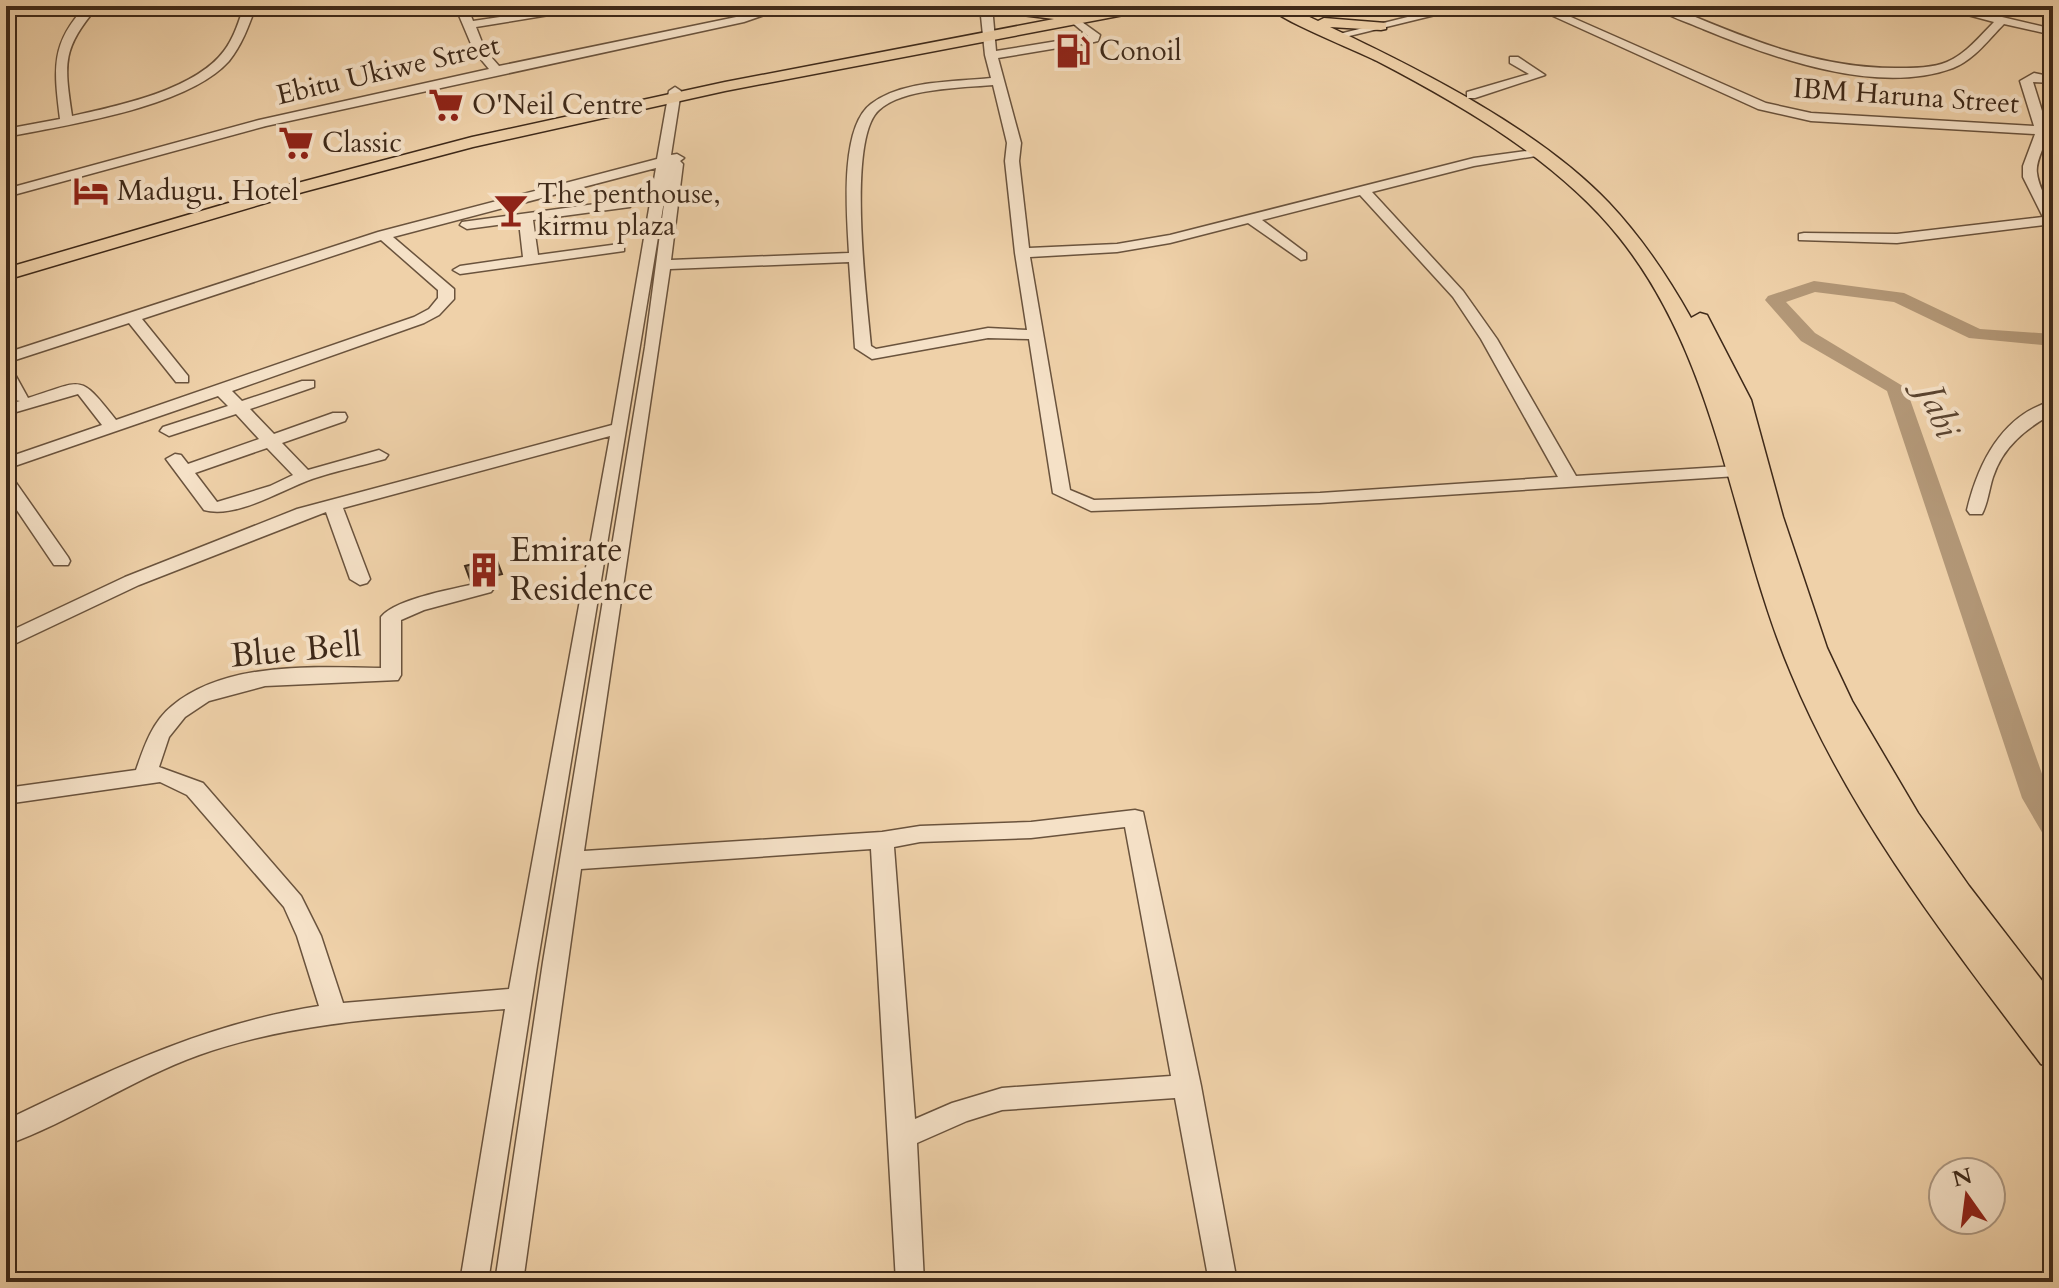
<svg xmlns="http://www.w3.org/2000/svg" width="2059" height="1288" viewBox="0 0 2059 1288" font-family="Cardo,serif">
  <rect width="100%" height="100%" fill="#efd1a9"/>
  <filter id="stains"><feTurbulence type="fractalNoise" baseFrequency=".0025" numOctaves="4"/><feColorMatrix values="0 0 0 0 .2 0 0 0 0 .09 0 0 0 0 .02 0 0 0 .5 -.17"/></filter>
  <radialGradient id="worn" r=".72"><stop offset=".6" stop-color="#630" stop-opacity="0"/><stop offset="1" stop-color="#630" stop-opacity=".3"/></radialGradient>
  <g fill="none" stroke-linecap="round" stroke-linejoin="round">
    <!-- river -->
    <path fill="#b39878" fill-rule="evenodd" d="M1814,281L1904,293L1980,329L2053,334V346L1969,338L1894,302L1815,292L1786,302L1815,333L1906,388L2053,805V837L2043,834L2022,798L1887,391L1801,341L1765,300L1768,296Z"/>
  </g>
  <!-- building -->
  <path fill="#9a8064" stroke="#3e2919" stroke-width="2" d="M496,558L502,574L471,582L465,566Z"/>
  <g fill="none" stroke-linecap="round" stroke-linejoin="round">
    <!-- minor casing -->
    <g stroke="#6a533d" stroke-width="3">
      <path id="minor" d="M86,6H98C62,49 64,62 72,116C118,106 195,90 224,51C234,38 239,21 244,6H256C249,25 242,45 229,61C187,108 66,125 6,137V129L60,119C54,70 50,43 86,6Z
        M455,6H467L473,21L575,6H604L476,27L485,50L499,66L741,16L773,6H790L744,22L266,126L6,197V189L259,120L489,69L474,51Z
        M980,6H992L996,51L1088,36L1069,20L1075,17L1100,35L1098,41L1094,42L998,58L1021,143L1019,161L1029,248L1117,244L1170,235L1474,158L1542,149V155L1474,166L1372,192L1463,291L1497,339L1576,476L1737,466L1746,471L1737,476L1320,503L1091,511L1053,493L1029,339L988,338L872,359L855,348L849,262L670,269L584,851L882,832L920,826L1031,822L1135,810L1143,812L1201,1086L1237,1282H1209L1175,1098L1002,1110L967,1121L917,1143L924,1282H896L871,849L581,869L523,1282H495L543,962L645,347L666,189L537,966L488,1282H460L505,1009C403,1017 297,1020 199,1055C132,1079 73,1121 6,1145V1120C111,1070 203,1024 319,1006L297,936L284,907L187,795L160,782L6,804V788L136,770C144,747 152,722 172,706C226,661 315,667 381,668V617C396,598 459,588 484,582L494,588L491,592L424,610L401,620V675L398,680L265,686L209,701L185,717L169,737L159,767L203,783L301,896L321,936L343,1003L509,989L610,436L343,508L370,579L367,583L360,585L350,579L326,512L139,585L6,648V633L125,577L297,509L612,425L656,168L393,237L454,289V299L439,315L424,323L232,391L242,401L302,381H314V387L250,409L274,434L333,413H345L347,417L345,421L282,443L308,470L379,450L388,455L385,459C361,466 335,471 312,479C281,490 236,519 204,510L166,459L175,454L181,455L188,464L259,439L236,414L169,436L160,431L163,427L228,406L218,396L6,469V458L102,425L78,394L6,415V405L20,401L15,400L6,385V367L12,369L28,398C84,381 78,372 116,420L414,317L429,309L438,298V290L381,240L142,319L188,376V382H176L129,323L6,363V353L378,232L657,159L669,91L675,87L681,91L671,155L677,154L684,158L680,161L683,164L671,260L849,253C847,216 839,128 871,104C902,80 954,82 991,78L985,55ZM993,85L1007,143L1005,161L1015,253L1027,330L988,328L876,349L871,346C867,302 846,139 879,110C903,88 961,88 993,85ZM1360,195L1453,297L1481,339L1558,477L1320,493L1094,500L1070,490L1030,257L1117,252L1170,243L1248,223L1301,260L1306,259V253L1262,220ZM267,448L293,475L270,486L217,502L195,473ZM1125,827L1171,1076L1002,1088L952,1103L915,1119L894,847L920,842L1031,838Z
        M1452,6H1472L1337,39L1331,36Z
        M1531,6H1546L1766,103L1811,113L2034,126L2020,81L2034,73L2053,77V83L2033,82L2047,127H2053V135H2047C2045,146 2035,162 2037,173C2039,192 2053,204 2053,224L1897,243L1799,240V234L1804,233L1897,234L2043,217L2023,177V166L2035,134L1811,121L1758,109Z
        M1653,6H1669C1743,37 1816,69 1899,68C1914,68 1933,68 1947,62C1966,54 1980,36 1994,22L1934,6H1955L2053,29V35L2004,24C1989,39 1974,60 1953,68C1877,96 1774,58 1703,29C1687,22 1667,16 1653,6Z
        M1510,57H1518L1545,75L1475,98H1467V92L1529,74L1510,63Z
        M625,200L632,204L630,207L533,220L538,255L619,244L624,245V251L460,274L453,270L460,266L523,257L519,222L467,229L460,225L462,222Z
        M2053,401V413C2026,429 2003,446 1993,477C1989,489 1988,503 1982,514H1970L1967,510C1978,464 2002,414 2053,401Z
        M6,476L12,477L68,557L70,561L68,565H54L6,494Z"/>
    </g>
    <!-- major casing -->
    <g stroke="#3e2919" stroke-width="3">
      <path id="major" d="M993,6L1057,11L1062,12L1063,17L1126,6H1157L1150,10L725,91L473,147L303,192L6,280V268L290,185L472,137L725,82L1054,19L999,12L994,11Z
        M1267,6H1286L1318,21L1324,18L1386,23V29L1381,30L1330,27C1421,70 1540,130 1609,203C1642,238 1668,277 1691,318L1700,313L1707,315L1751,400L1783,517L1827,648L1852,701L1918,813L1969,886L2053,995V1068L2041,1064C1948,941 1850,816 1791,673C1730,528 1720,363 1619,237C1557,160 1463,106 1377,61C1349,47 1287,24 1267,6Z"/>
    </g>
    <!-- minor -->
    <use href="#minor" fill="#f5e1c7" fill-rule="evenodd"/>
    <!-- major -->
    <use href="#major" fill="#efd1a9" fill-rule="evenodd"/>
  </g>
  <!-- icons -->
  <defs>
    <g id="fuel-bare" transform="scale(2.76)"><path d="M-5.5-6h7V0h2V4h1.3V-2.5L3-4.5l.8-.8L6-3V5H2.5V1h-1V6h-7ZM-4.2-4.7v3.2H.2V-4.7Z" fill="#8f2418" stroke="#f5e1c7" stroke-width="2.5" paint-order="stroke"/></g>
    <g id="supermarket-bare" transform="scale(2.76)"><path d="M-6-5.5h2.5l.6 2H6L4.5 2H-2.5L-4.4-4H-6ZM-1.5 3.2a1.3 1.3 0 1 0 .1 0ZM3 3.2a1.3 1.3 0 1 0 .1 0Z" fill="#8f2418" stroke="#f5e1c7" stroke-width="2.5" paint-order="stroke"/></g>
    <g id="hotel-bare" transform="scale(2.76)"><path d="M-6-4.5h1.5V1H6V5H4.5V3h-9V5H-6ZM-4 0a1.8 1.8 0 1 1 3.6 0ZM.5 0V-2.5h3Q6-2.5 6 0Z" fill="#8f2418" stroke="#f5e1c7" stroke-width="2.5" paint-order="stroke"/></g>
    <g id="bar-bare" transform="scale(2.76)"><path d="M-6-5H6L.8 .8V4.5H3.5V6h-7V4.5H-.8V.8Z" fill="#8f2418" stroke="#f5e1c7" stroke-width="2.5" paint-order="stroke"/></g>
    <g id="building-bare" transform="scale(2.76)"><path d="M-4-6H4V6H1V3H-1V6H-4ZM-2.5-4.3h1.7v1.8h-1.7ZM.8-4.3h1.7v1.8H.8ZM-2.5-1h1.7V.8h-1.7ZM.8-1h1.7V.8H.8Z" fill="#8f2418" stroke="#f5e1c7" stroke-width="2.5" paint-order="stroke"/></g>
  </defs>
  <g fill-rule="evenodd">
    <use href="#fuel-bare" x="1073" y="51"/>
    <use href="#supermarket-bare" x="446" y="105"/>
    <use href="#supermarket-bare" x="296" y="143"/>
    <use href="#hotel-bare" x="91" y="191"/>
    <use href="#bar-bare" x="511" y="210"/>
    <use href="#building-bare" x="484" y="570"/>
  </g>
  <g text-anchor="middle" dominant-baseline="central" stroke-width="8" stroke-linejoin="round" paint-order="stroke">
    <!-- far-poi labels -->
    <g font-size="28" fill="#3e2919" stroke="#f5e1c7" text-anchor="start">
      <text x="1099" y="51">Conoil</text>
      <text x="472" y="105">O'Neil Centre</text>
      <text x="322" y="143">Classic</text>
      <text x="117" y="191">Madugu. Hotel</text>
      <text x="537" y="194">The penthouse,<tspan x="537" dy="32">kirmu plaza</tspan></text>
    </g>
    <!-- far-street labels -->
    <g font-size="28" fill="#3e2919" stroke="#f5e1c7">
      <text transform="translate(388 70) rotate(-13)">Ebitu Ukiwe Street</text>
      <text transform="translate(1906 96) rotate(4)">IBM Haruna Street</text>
    </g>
    <!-- poi labels -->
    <g font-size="34" fill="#3e2919" stroke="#f5e1c7" text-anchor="start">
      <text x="510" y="550">Emirate<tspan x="510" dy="39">Residence</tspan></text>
    </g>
    <!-- street labels -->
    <g font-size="34" fill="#3e2919" stroke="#f5e1c7">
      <text transform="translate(296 650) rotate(-5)">Blue Bell</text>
    </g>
    <!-- water labels -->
    <g font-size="36" font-style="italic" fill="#5b4531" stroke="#f5e1c7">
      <text transform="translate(1939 411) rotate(68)">Jabi</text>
    </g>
  </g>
  <!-- margin -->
  <rect width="2059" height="1288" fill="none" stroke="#efd1a9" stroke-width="32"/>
  <rect x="8" y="8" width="2043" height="1272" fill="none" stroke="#3e2919" stroke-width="4"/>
  <rect x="16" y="16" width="2027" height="1256" fill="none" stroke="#3e2919" stroke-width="2"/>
  <!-- north arrow -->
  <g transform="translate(1967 1196) rotate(346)"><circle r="38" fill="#f5e1c7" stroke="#ac9781" stroke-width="2"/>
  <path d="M0-6L14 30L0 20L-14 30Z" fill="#8f2418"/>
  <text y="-12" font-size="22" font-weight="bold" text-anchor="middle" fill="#3e2919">N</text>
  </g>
  <rect width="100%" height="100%" filter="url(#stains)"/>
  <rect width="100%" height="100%" fill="url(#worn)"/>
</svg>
